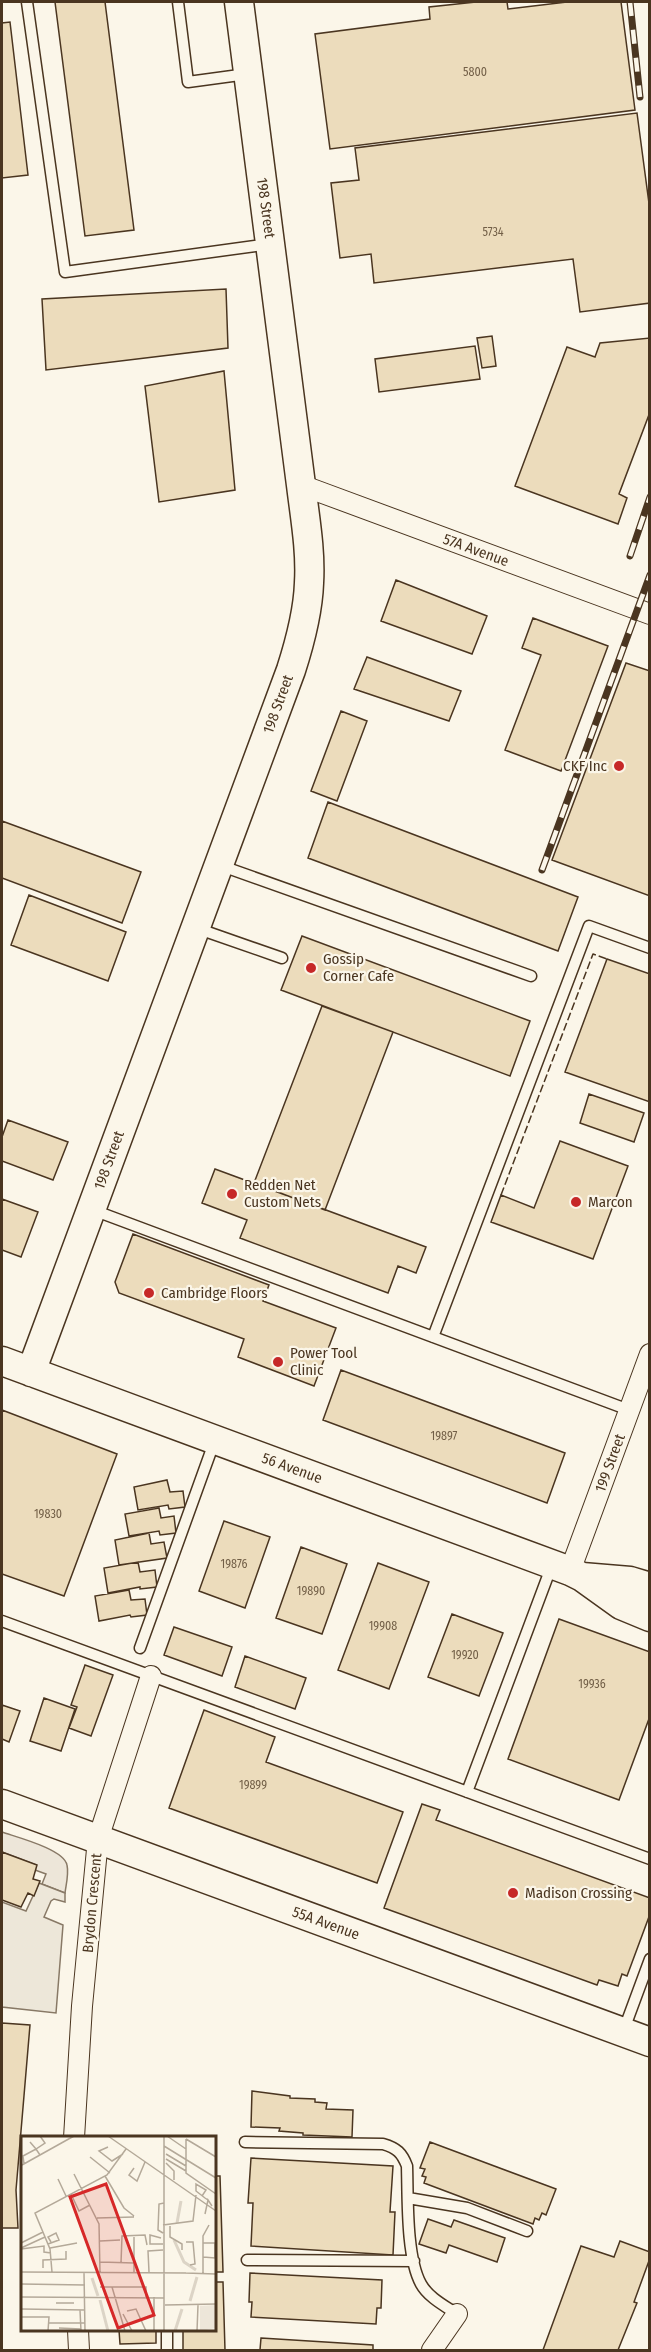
<svg xmlns="http://www.w3.org/2000/svg" width="651" height="2352" viewBox="0 0 651 2352" font-family="'Fira Sans Condensed',sans-serif">
  <rect width="100%" height="100%" fill="#fbf6e9"/>
  <!-- green -->
  <path fill="#ede6d9" stroke="#887966" stroke-width="1.5" d="M2,1832C16,1837 64,1849 67,1865C69,1874 66,1885 65,1893L42,1884L46,1874L35,1870L36,1865L2,1852Z"/>
  <!-- parking -->
  <path fill="#ede7d9" stroke="#887966" stroke-width="1.5" d="M39,1883L65,1893V1902L54,1899L51,1901L44,1917L63,1925L56,2013L2,2007V1902L26,1911Z"/>
  <!-- building -->
  <path fill="#ecdcbc" stroke="#4a3520" stroke-width="1.5" d="M55,2H105L134,230L85,236Z
    M476,2H507L508,9L567,2H621L635,110L330,149L315,34L430,19L429,7Z
    M10,22L28,175L2,178V23Z
    M637,113L650,211V303L580,312L573,259L374,283L371,254L340,258L331,183L359,180L355,148Z
    M226,289L228,348L46,370L42,299Z
    M492,336L496,366L482,368L477,338Z
    M650,338V412L619,494L627,498L618,524L515,486L567,347L595,357L600,343Z
    M475,346L480,379L379,392L375,359Z
    M224,371L235,490L159,502L145,386Z
    M396,580L487,616L472,654L381,621Z
    M533,618L608,646L561,771L505,750L541,655L522,648Z
    M367,657L461,691L449,721L354,689Z
    M626,663L650,671V896L552,860Z
    M341,711L367,721L337,801L311,791Z
    M328,802L578,897L558,951L308,858Z
    M2,821L141,872L122,923L2,878Z
    M29,895L126,932L108,981L11,945Z
    M302,936L530,1021L510,1076L281,990Z
    M607,959L650,974V1102L565,1072Z
    M322,1006L393,1032L325,1210L254,1183Z
    M589,1094L644,1113L634,1142L580,1123Z
    M8,1120L68,1142L53,1180L2,1161V1137Z
    M560,1141L628,1166L593,1259L491,1222L501,1195L534,1208Z
    M215,1169L426,1247L416,1273L398,1266L388,1293L240,1238L247,1220L202,1203Z
    M2,1199L38,1212L21,1257L2,1250Z
    M133,1234L269,1285L263,1301L336,1328L314,1386L238,1357L244,1339L119,1293L115,1282Z
    M341,1370L565,1453L547,1503L323,1420Z
    M2,1410L117,1454L64,1596L2,1574Z
    M167,1480L170,1492L183,1491L185,1507L169,1509L168,1505L138,1510L134,1487Z
    M159,1508L161,1518L174,1516L176,1533L160,1535L159,1531L129,1536L125,1514Z
    M224,1521L270,1537L245,1608L199,1591Z
    M149,1533L151,1544L164,1542L167,1558L119,1565L115,1540Z
    M301,1547L347,1564L322,1634L276,1618Z
    M138,1562L140,1572L155,1570L157,1587L140,1589V1587L108,1593L104,1568Z
    M378,1563L429,1582L389,1689L338,1670Z
    M129,1590L131,1600L145,1599L147,1615L131,1617L130,1615L99,1621L95,1596Z
    M452,1614L503,1633L479,1696L428,1677Z
    M559,1619L650,1652V1716L619,1800L508,1759Z
    M174,1627L232,1647L222,1676L164,1655Z
    M245,1656L306,1678L295,1709L235,1687Z
    M85,1665L113,1675L91,1736L69,1728L77,1707L71,1705Z
    M44,1698L75,1709L61,1751L30,1741Z
    M2,1705L20,1711L9,1742L2,1739Z
    M204,1710L275,1737L266,1762L403,1812L377,1883L169,1808Z
    M422,1804L440,1810L436,1820L650,1898V1914L627,1976L622,1974L618,1986L599,1980L597,1985L384,1908Z
    M2,1852L37,1865L33,1879L40,1881L34,1896L28,1893L21,1907L2,1900Z
    M2,2023L30,2025L16,2190L18,2228H2Z
    M252,2091L290,2096V2098L315,2099V2102L327,2103L326,2109L353,2110L352,2137L303,2135V2133L279,2131L280,2128L251,2127Z
    M430,2142L556,2189L546,2215L542,2213L539,2220L535,2218L533,2224L424,2183L426,2177L422,2176L425,2169L420,2168Z
    M251,2158L393,2166L390,2212H395L393,2255L251,2246L253,2203H248Z
    M214,2176H220L223,2272H214Z
    M428,2219L451,2227L454,2220L505,2238L497,2262L449,2245L446,2253L419,2244Z
    M620,2241L650,2252V2258L634,2302L637,2303L618,2350H543L581,2246L614,2257Z
    M250,2273L382,2280L381,2308H377L376,2324L251,2317L252,2302H249Z
    M214,2282H223L225,2350H183V2330H214Z
    M119,2330H156V2343L120,2344Z
    M261,2338L373,2345V2350H260Z"/>
  <g fill="none" stroke-linecap="round" stroke-linejoin="round">
    <!-- lane casing -->
    <g stroke="#4a3520" stroke-width="13">
      <path id="lane" d="M27,2L65,272L270,244
        M178,2L188,82L247,74
        M219,865L531,976
        M196,928L282,958
        M93,1210L629,1410
        M433,1337L589,926L650,948
        M2,1621L650,1859
        M140,1648L215,1440
        M467,1792L552,1565
        M623,2032L650,1959
        M245,2142L383,2144C397,2148 402,2153 407,2166C408,2197 406,2257 421,2284C428,2297 445,2306 457,2314
        M408,2198L467,2208L527,2231
        M247,2260L414,2261
        M167,2330V2350"/>
    </g>
    <!-- street casing -->
    <g stroke="#4a3520" stroke-width="22">
      <path id="street" d="M301,485L650,614
        M570,1571L650,1354
        M74,2138L82,2006L98,1839L151,1676
        M78,2330L79,2350
        M432,2350L457,2314"/>
    </g>
    <!-- secondary casing -->
    <g stroke="#4a3520" stroke-width="31">
      <path id="secondary" d="M2,1361L570,1571L582,1577L621,1605L650,1617
        M31,1372L291,670C300,642 308,613 309,583C311,551 305,518 301,485L239,2
        M582,1577L630,1581L650,1587
        M2,1804L650,2042"/>
    </g>
    <!-- lane -->
    <use href="#lane" stroke="#fbf6e9" stroke-width="10"/>
    <!-- street -->
    <use href="#street" stroke="#fbf6e9" stroke-width="20"/>
    <!-- secondary -->
    <use href="#secondary" stroke="#fbf6e9" stroke-width="28"/>
    <!-- rail casing -->
    <g stroke="#4a3520" stroke-width="7">
      <path id="rail" d="M630,2L640,97
        M630,556L650,497
        M542,870L650,575"/>
    </g>
    <!-- rail -->
    <use href="#rail" stroke="#fbf6e9" stroke-width="4.5" stroke-dasharray="14" stroke-linecap="butt"/>
    <!-- fence -->
    <path stroke="#4a3520" stroke-width="1.5" stroke-dasharray="8 3" stroke-linecap="butt" d="M501,1195L593,954L607,959"/>
  </g>
  <!-- markers -->
  <g fill="#c62828" stroke="#fbf6e9" stroke-width="2">
    <circle cx="619" cy="766" r="6"/>
    <circle cx="311" cy="968" r="6"/>
    <circle cx="232" cy="1194" r="6"/>
    <circle cx="576" cy="1202" r="6"/>
    <circle cx="149" cy="1293" r="6"/>
    <circle cx="278" cy="1362" r="6"/>
    <circle cx="513" cy="1893" r="6"/>
  </g>
  <g text-anchor="middle" dominant-baseline="central" stroke-width="4.5" stroke-linejoin="round" paint-order="stroke">
    <!-- number labels -->
    <g font-size="12" fill="#725f47">
      <text x="475" y="72">5800</text>
      <text x="493" y="232">5734</text>
      <text x="444" y="1436">19897</text>
      <text x="48" y="1514">19830</text>
      <text x="234" y="1564">19876</text>
      <text x="311" y="1591">19890</text>
      <text x="383" y="1626">19908</text>
      <text x="465" y="1655">19920</text>
      <text x="592" y="1684">19936</text>
      <text x="253" y="1785">19899</text>
    </g>
    <!-- street labels -->
    <g font-size="15" fill="#4a3520" stroke="#fbf6e9">
      <text transform="translate(266 208) rotate(82)">198 Street</text>
      <text transform="translate(476 550) rotate(20)">57A Avenue</text>
      <text transform="translate(278 704) rotate(-70)">198 Street</text>
      <text transform="translate(109 1160) rotate(-70)">198 Street</text>
      <text transform="translate(610 1463) rotate(-70)">199 Street</text>
      <text transform="translate(292 1468) rotate(20)">56 Avenue</text>
      <text transform="translate(92 1903) rotate(-85)">Brydon Crescent</text>
      <text transform="translate(326 1923) rotate(20)">55A Avenue</text>
    </g>
    <!-- poi labels -->
    <g font-size="15" fill="#4a3520" stroke="#fbf6e9" text-anchor="start">
      <text x="607" y="766" text-anchor="end">CKF Inc</text>
      <text x="323" y="959">Gossip<tspan x="323" dy="17">Corner Cafe</tspan></text>
      <text x="244" y="1185">Redden Net<tspan x="244" dy="17">Custom Nets</tspan></text>
      <text x="588" y="1202">Marcon</text>
      <text x="161" y="1293">Cambridge Floors</text>
      <text x="290" y="1353">Power Tool<tspan x="290" dy="17">Clinic</tspan></text>
      <text x="525" y="1893">Madison Crossing</text>
    </g>
  </g>
  <!-- overview -->
  <g transform="translate(21 2136)">
    <rect width="195" height="195" fill="#fbf6e9"/>
    <path d="M195,169V192L179,195V170Z" fill="#ede6d9"/>
    <path fill="none" stroke="#dcd4c6" stroke-width="3" d="M156,87L160,65M153,104L163,126L175,134M71,142L77,160M79,164L87,195M169,165L176,141M154,195L161,173"/>
    <path fill="none" stroke="#b4a999" stroke-width="1.5" d="M87,0L195,75M146,0L165,13M165,3V37L195,58M165,3L195,21M9,6L15,13L24,7L19,0M143,10L195,42M87,11L78,15L91,25L102,18M145,18L165,30M69,21L89,37M145,23L165,35M145,27L153,35V44M3,28L2,20L15,13L19,19M1,29L53,0M113,32L108,39L116,45L124,26M53,38L78,88L79,137M84,40L103,72L113,80M37,43L45,60M50,58L58,75L69,69M181,60L185,54L175,48V55L184,62L187,64M184,78L187,64L191,70M76,82L113,81M142,89L172,85L175,59M149,90V101L161,108V114M142,97L137,94L138,68L143,67M140,102L129,99V108H142M79,105L99,104M165,106H172L174,128L169,129M0,107L22,96M27,108L38,104L35,97L27,101L30,106M0,112L24,101M29,112L56,107M0,113L23,110V116L30,117M182,121L194,122V107H182M79,126L113,127M100,127L101,100L124,99L126,109M22,132V124L45,123V115M0,136L165,137M31,136L29,113L14,77L86,39L105,13M128,136L127,115L142,114M63,137L64,195M113,137V101M164,137L195,138M182,138V100L188,89M0,148L64,149M79,151H125V161M91,151L104,195M0,161L143,162M133,161V195M35,167H53M144,169L195,168M0,173L64,174M59,174L60,195M106,175L115,173L125,195M102,178L111,195M0,181H28L27,195M28,187H64M38,192L60,193M143,195V0M176,195L177,169"/>
    <path fill="#d62828" fill-opacity="0.15" stroke="#d62828" stroke-width="3" d="M85,48L133,179L97,192L49,61Z"/>
    <rect width="195" height="195" fill="none" stroke="#4a3520" stroke-width="3"/>
  </g>
  <!-- border -->
  <rect width="651" height="2352" fill="none" stroke="#4a3520" stroke-width="6"/>
</svg>
